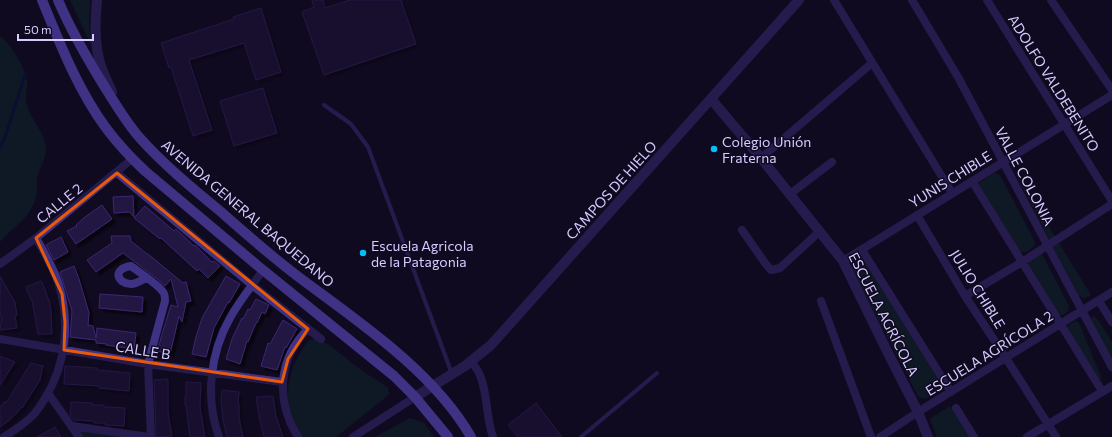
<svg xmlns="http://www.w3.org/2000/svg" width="1112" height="437" viewBox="0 0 1112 437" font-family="Commissioner,sans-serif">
  <defs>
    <filter id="shadow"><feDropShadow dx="3.5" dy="3.5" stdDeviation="1" flood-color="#0009"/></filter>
  </defs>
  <rect width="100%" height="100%" fill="#110b21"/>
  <!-- green -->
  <path fill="#0e292b" d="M70,0H90L89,23L92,47Z
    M0,36C10,42 25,68 27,80C28,87 25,95 26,101C29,118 43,130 46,146C47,159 39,167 37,179C36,185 38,191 36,197C32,216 12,228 0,242Z
    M1013,169L1091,295L1084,298L1078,295Z
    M994,173L1000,175L1035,242V245L1027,252H1020L978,184Z
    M1041,252L1069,306L1068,311L1063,315H1059L1025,261Z
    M860,258H861L867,265L942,385L941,389C935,394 925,403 918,396L852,269C850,263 854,259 860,258Z
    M1092,315L1098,320L1112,342V369L1092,321Z
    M1076,321L1079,323L1102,379H1100L1067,330L1068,325Z
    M316,339L328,344L361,370L384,385L388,388L389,394L386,397L336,437H300C297,428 293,419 290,410C283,386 294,358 309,340Z
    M950,406L970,437H937L930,419Z
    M410,418L424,423L434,437H375Z
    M79,431L124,437H80Z"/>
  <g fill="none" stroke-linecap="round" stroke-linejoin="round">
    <!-- stream -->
    <path stroke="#051440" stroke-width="3" d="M0,148L5,137L26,72"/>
  </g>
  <!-- building -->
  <path fill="#241643" stroke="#3d2671" filter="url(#shadow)" d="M312,0H323L325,8L350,0H401L416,44L324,75L302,12L314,7Z
    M261,8L281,72L256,80L244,43L189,60L212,130L193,136L171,67L169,68L161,43L234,19L233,17Z
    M263,88L277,133L234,146L220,101Z
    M133,196L134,217L129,212L114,213L113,197Z
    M102,205L112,219L76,244L67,231L77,226L76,225L85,217Z
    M145,206L174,231L176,229L194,246L195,245L212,262L214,261L220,266L208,278L199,269L197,271L161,238L160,239L134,218Z
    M111,236H130L131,241L147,254H148L183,283L186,282L191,301L186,302L182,322L179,316L170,354L157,351L171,305L178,307L171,279L165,286L156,278L123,253L96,272L87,260L112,243Z
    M61,237L68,252L54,260L46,245Z
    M74,266L79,279L89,313L88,325L93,326L96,338L97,328L136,333L134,349L106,345L107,344L96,343V340L70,337L72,311L60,272Z
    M0,276L15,302L17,315L15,316L17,328L1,330L0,322H2L0,312Z
    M226,276L240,284L229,303L228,302L214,328L206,357L192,354L196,337L202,318Z
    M41,281L45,289L48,299H49L51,310L52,334H38L32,300H31L26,287Z
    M100,294L143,297L142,312L99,308Z
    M256,299L269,305L265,314L262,312L257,323H256L248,342L247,341L240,364L226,359L232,339L242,318L243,319L248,309L250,310Z
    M283,320L297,329L286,348L285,347L277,370L261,366L268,343L270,344Z
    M0,356L15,362L0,385Z
    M31,363L43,366L40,380L22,408V407L11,419L0,427V407L5,401L6,403Z
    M65,366L97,368V370L130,373L129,391L99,388V386L64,384Z
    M168,379V413L172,436L156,437L154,380Z
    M186,382L201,383L200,407L205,437H190L186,405H185V396H186Z
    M222,390L239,392L238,404H239V417L243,437H227L223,420L221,401Z
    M273,396L276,416L283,437H264L260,421L256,397Z
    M71,402L92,403V405H104V407L125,408L124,426L105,425V423H94V421L74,420L70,415Z
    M536,403L562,437H518L508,425Z
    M55,427L61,437H37Z"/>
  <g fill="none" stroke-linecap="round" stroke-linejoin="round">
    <!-- service -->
    <path stroke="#3e3284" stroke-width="4" d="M324,105L351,124L368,147L452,374
      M581,437L657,373"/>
    <!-- minor -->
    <path stroke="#3e3284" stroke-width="8" d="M834,0L952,193
      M912,0L958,77L1112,367
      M987,0L1112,201
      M1051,0L1112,90
      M761,158L872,63
      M117,173L252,285L321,339
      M972,181L1102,391
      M790,194L832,162
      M917,215L965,296L1006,358L1056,437
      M742,230L765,263L771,270L780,268L820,231
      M862,250L951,392
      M843,261L1112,95
      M0,264L36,238L132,159
      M146,278C142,280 136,284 131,284C118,284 111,269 131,266C139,272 158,284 163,292C165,294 165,298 165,301L148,364L151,437
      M965,296L1022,262L1112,204
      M821,301L871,437
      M1099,301L1112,322
      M0,339L148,364L282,382
      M471,362C475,366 479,372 481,378C488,397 486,418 493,437
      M48,393L79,437
      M956,408L974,437
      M72,426L149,437
      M4,437C13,431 23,425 31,417C36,413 40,406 44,400C66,365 71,322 58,282C53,267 44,252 36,238
      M219,437C205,399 210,353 230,318C239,301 252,286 263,270
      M298,437C276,402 277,359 308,329
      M353,437L415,397
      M880,437L918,412L1112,292
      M1027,437L1112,386"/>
    <!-- tertiary -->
    <path stroke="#3e3284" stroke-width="10" d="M97,0C95,20 94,43 100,63C103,73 108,83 112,92
      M711,99L761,158L843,261L888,353L918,412L928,437
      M415,397L465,366L491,345L799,0"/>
    <!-- secondary -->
    <path stroke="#7862ff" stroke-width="10" d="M42,0C60,44 78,90 106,128C118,144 131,158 145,171L258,266L394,376L415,397L448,437
      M58,0C71,31 88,60 106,89C116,105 126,122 139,137C163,164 192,188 220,211C246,234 272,257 300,278C359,322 434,372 471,437"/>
  </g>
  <!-- marked area -->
  <path d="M0 0H1112V437H0ZM117,173L308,329L288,359L282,382L64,350L65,322L62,294L36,238Z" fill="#110b21" fill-opacity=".55" fill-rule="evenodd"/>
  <path fill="none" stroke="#e8590c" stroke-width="3" stroke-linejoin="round" d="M117,173L308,329L288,359L282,382L64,350L65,322L62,294L36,238Z"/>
  <!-- markers -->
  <g fill="#00c1f6" stroke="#110b21" stroke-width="1.5">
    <circle cx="714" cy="149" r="4"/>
    <circle cx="363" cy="253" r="4"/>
  </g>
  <g text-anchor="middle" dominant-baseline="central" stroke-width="3" stroke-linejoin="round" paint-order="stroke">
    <!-- street labels -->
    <g font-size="14" fill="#d7cbff" stroke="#110b21">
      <text transform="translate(1054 83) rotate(58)">ADOLFO VALDEBENITO</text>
      <text transform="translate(1025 176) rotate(62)">VALLE COLONIA</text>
      <text transform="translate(950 179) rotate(-32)">YUNIS CHIBLE</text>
      <text transform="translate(611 190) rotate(-48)">CAMPOS DE HIELO</text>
      <text transform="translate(59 203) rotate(-39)">CALLE 2</text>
      <text transform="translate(248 213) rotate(40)">AVENIDA GENERAL BAQUEDANO</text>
      <text transform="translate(978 289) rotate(58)">JULIO CHIBLE</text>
      <text transform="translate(884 314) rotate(63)">ESCUELA AGRÍCOLA</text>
      <text transform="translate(143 350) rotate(9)">CALLE B</text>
      <text transform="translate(989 353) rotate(-32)">ESCUELA AGRÍCOLA 2</text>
    </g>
    <!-- poi labels -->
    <g font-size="14" fill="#d7cbff" stroke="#110b21" text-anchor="start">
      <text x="722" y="141">Colegio Unión<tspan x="722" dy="16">Fraterna</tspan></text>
      <text x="371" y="245">Escuela Agricola<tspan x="371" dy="16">de la Patagonia</tspan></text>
    </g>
  </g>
  <!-- scale -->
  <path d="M18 34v6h75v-6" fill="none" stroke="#d7cbff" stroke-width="2"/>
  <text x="24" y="34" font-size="12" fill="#d7cbff" stroke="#110b21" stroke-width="3" paint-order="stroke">50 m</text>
</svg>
